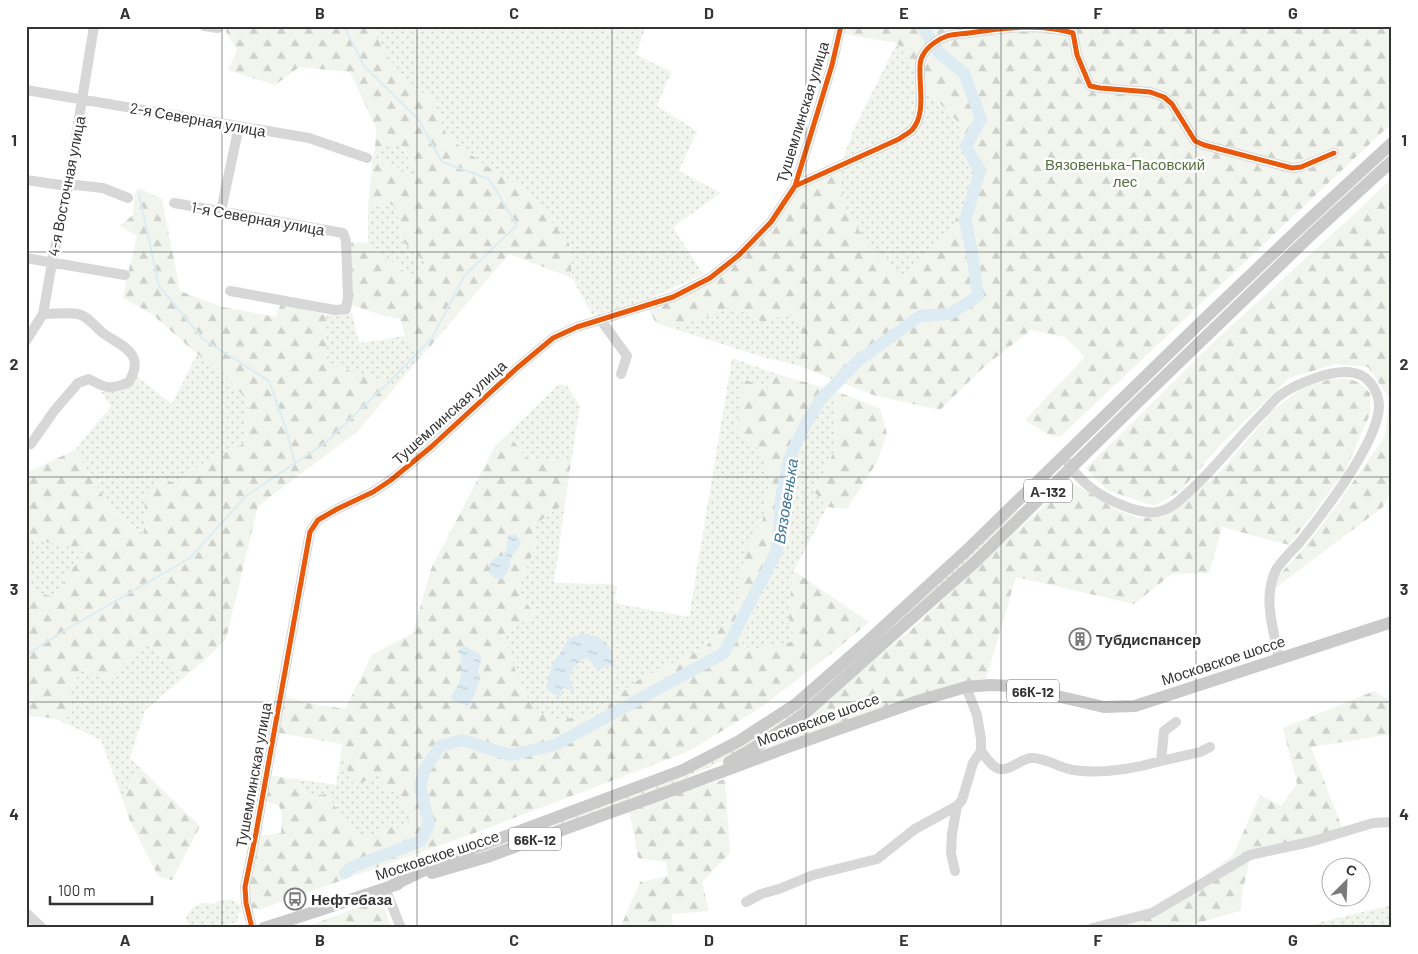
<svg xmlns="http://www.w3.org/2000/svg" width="1418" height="954" viewBox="0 0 1418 954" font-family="Barlow,sans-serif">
  <defs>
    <pattern id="grass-dots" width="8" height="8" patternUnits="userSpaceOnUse" patternTransform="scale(1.25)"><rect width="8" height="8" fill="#f1f5ed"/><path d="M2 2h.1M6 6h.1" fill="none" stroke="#cfd2cc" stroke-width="1.8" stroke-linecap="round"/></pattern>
    <pattern id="forest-firs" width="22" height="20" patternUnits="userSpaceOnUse" patternTransform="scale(1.25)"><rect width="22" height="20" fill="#f1f5ed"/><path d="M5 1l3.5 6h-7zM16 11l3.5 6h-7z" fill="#cfd2cc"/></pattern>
    <pattern id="water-ripples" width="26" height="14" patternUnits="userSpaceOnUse" patternTransform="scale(1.25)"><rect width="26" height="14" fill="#ddebf3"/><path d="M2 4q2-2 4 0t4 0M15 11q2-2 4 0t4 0" fill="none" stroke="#becad1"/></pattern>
  </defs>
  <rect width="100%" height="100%" fill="#fff"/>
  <!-- grass -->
  <path fill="url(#grass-dots)" fill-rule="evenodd" d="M372,26H646L636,54L671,72L657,106L697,131L679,171L721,193L673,227L703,274C668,290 630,310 592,314L572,278L569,243L526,190L482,163L447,136L434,102L404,78L382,48Z
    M897,43L933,96L959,123L965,146L979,172L951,229L906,277L876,256L844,208L839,170L853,131Z
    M385,145L401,146L421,179L373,156L375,149Z
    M385,202L394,206L398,218L401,240L427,264L410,276L368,243V208L379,206Z
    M732,306L764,323L787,313L802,323L797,365L763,357L671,328L683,325Z
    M352,313L359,343L405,336L422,356L396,386L327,363L326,315Z
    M197,354L222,371L248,402L243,444C227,451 209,458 195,470C176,484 158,516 145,535L110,508L75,450L111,406L101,392C118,391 126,391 136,376L172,404Z
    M732,358L777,374L768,388L744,380L737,430L759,449L770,476L762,524L740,576V603L705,648L640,679L589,716L554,720L534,710L520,684L503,634L535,614L517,591L537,543L534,525L565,503L554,583L609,584L617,586L614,603L689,617ZM568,639L614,667L607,665L592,664L587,658C579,660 571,668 570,677C570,680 573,686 574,689L567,687L563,688L560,693L553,662L559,655Z
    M559,384L567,386L580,406L571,462L527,459L508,434Z
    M835,391L836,448L814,490L827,507L794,571L788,614L795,642L757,649L741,647L748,622L781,552L783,523L794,462L824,403Z
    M1017,508L1018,514L971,559L799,712L724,760L673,784L483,852H480L747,742Z
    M26,529L36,540L85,549L54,597L26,589Z
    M146,640L181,680L145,710L130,758L140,768L122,798L101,740L52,717L63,719L72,715L71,693L81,667L106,680Z
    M341,754L347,767L382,772L404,799L411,814L405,829L382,827L370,838L347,826L327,795L308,797L296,779L336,785Z
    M231,899L236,902L241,906V913H239L237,922L214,928H190L189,924L186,923C185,912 196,903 207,903C210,903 213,904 215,904L217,901Z
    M1392,905V928H1308L1321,922Z"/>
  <!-- forest -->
  <path fill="url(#forest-firs)" fill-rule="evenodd" d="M227,26H372L382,48L404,78L434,102L447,136L482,163L526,190L569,243L572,278L509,254L422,356L405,336L400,319L384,316L352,305L351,298L350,246L352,242L368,243L410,276L427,264L401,240L398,218L394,206L385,202L379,206L368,208L373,156L421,179L402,146L385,145L375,149L376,128L350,72L299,67L275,85L228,70L237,50L226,32Z
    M845,26H1392V123L1061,436L1052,437L1025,420L1085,357L1065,337L1031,330L985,366L940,410L873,395L797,365L802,324L787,313L764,323L732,306L683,325L671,328L656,323L648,307L709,283L795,191L839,170L844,208L876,256L906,277L951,229L979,172L965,146L959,123L933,96L897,43L843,34Z
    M1392,178V489L1383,507L1274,589L1280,574L1299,554L1337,505L1385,436L1389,398L1368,367L1336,364L1289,378L1226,439L1180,491L1154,506L1107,490L1086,468L1222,334L1350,218Z
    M138,188L162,199L180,291L222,307L276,317L281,303L326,315L327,363L396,386L357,432L258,506L226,639L206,659L181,680L146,640L106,680L81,667L71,693L72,715L63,719L26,716V589L54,597L85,550L36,540L26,529V473L75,450L110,508L144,535L145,495L161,476L179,487L194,470L214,457L243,444L248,402L222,371L197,354L152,314L123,298L128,273L137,236L120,226L133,215L135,193Z
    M777,374L835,391L880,408L887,434L877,462L847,509L827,507L814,491L836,448L835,391L824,403L794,462L783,523L781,552L748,622L741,647L757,649L795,641L788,614L794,571L869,622L827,657L757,710L687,752L472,834L261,909L251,908L250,887L260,836L281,833L282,815L279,805L266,802L272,776L296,779L308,797L327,794L347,826L370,838L382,827L405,828L411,814L399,805L404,798L381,785L382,773L354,786L341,754L342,744L279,733L285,696L307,703L345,709L372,655L413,633L431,569L495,446L508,434L527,459L571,462L565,503L534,525L537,543L517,591L535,614L503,634L520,684L534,709L554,720L589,716L640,679L705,648L740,603V576L751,532L762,524L770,476L759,449L737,430L743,379L768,388ZM508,536L517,550L512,556L509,570L495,557L502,556L506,550ZM464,645L482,656L471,703L451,696L455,689L463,668L458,651Z
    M1346,378L1358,382L1370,393V414L1344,473L1289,545L1222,527L1209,573L1172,574L1134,604L1016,577L986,679L952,685L762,754L857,673L911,630L989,556L1071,482L1117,510L1140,518L1162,517L1175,510L1221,471L1273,410L1302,388L1328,380Z
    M1374,691L1392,702V734L1311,747L1345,835L1250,859L1243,889L1240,911L1179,928H1073L1154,907L1199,881L1233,855L1260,795L1281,806L1297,784L1283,728Z
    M140,768L200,826L172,880L158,876L130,821L122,798Z
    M725,779L730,853L702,882L709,911L672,914L673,928H620L640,882L668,876L666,862L638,858L629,808Z
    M380,899L392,928H303Z"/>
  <!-- water -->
  <path fill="url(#water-ripples)" d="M516,534L521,542L517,550L512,556L509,570L502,579H496L490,575V564L495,557L502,556L506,550L508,536Z
    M582,633C607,639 610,641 615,667L607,665L598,671L587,658C580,660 571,668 570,677C570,680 573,686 574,689L572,692L567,687L563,688L560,693L562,696L560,697L548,691L547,684L553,662L559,655L568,639Z
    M464,645L482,656L478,672L481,677C477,685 474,700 468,706L452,700L451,696C461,680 465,668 458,651Z"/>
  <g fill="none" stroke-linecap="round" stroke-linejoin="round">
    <!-- stream -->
    <path stroke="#ddebf3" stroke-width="2" d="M139,194L159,286L203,339L269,381L286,429L295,463
      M26,655L67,629L190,558L246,496L325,443L388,383L432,338L464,276L517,225L489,179L442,162L419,120L364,66L344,26"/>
    <!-- river -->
    <path stroke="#ddebf3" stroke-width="12" d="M345,873L352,867L421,841L429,824L420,787L424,771L440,746L462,740L510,755L555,745L724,653L777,551L782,492L789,459L806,424L820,400L859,360L920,316L950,314L978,296L972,253L965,220L980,171L966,146L981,119L964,73L939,53L922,26"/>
    <!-- minor -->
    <path stroke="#d7d7d7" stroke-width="10" d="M204,26L218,28
      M26,90L309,138L367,158
      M26,180L68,186L76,185L103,188L128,198
      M795,186L899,139C903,136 909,133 912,130C925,115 920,92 920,74C920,67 919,61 923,55C927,47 938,39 947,36C954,34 962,34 969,33C1003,28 1040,23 1073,33L1077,55L1090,86L1100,88L1150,92L1164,97L1172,104L1195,141L1204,145L1292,168L1301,167L1334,153
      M174,203L343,233L346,241L348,297L346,309L335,310L230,291
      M221,211L239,126
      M26,258L125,275
      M600,319L627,356L621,374
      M26,341L43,314L52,263L68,186L94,26
      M26,445L31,444L54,411L78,383L89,379C107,389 110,390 129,382C146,352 122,347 103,333C95,327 88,316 78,314C67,312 55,314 43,314
      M1068,463C1080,481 1098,495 1117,503C1129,508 1144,514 1157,512C1171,510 1182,498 1192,489C1217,466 1237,439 1261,415C1267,409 1273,401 1279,396C1295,384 1334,368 1354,373C1361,374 1368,379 1372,385C1376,391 1379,398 1379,406C1378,443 1324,512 1300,542C1293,550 1281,561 1276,570C1262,599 1274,630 1279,659
      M981,751C986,757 992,768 1000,769C1011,771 1021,758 1032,758C1047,758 1059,768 1073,770C1101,774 1133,769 1161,761L1164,731L1176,722
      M1161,761L1200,752L1210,747
      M955,871L951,853L952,834L957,806
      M385,888L401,928
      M746,902L761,894L779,889L813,875L877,859L915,829L957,806L962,800L973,763L981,751V739L977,715L966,687
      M26,913L42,928
      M252,928L246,903L245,887L256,833L310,532L318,520L337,509L373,492L391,480L431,447L517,368L553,338L577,327L673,297L710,278L739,255L771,222L795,186L832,65L841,26
      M1093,928L1152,913L1250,855L1310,842L1373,823L1392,822"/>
    <!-- major -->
    <path stroke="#cacaca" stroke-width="12" d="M729,762C756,748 780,732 805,713L975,562L1138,402L1312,234L1392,161
      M432,873L487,857L678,788L791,746L918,701L966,687L990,685L1014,686L1104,707L1135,706L1392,622
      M391,886L458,854L683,770L739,741L796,704L869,640L966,551L1198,325L1304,224L1392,143
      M264,928L317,911L398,884"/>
    <!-- cycleway casing -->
    <g stroke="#fff" stroke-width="8">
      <path id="cycleway" d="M795,186L899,139C903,136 909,133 912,130C925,115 920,92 920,74C920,67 919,61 923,55C927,47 938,39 947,36C954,34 962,34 969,33C1003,28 1040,23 1073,33L1077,55L1090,86L1100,88L1150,92L1164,97L1172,104L1195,141L1204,145L1292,168L1301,167L1334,153
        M252,928L246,903L245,887L256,833L310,532L318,520L337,509L373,492L391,480L431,447L517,368L553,338L577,327L673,297L710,278L739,255L771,222L795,186L832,65L841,26"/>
    </g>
    <!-- cycleway -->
    <use href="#cycleway" stroke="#e8590c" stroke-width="5"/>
  </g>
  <!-- grid -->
  <path fill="none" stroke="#333" stroke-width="1" stroke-opacity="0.55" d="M222,26V928M417,26V928M612,26V928M806,26V928M1001,26V928M1196,26V928M26,252H1392M26,477H1392M26,702H1392"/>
  <!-- icons -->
  <defs>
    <g id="building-ring" transform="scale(1.125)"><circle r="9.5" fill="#fff" stroke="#7a7a7a" stroke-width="1.5"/><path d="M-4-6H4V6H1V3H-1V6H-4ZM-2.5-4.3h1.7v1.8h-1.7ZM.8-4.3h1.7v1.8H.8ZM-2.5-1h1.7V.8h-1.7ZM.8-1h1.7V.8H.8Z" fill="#7a7a7a"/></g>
    <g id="bus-ring" transform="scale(1.125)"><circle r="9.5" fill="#fff" stroke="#7a7a7a" stroke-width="1.5"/><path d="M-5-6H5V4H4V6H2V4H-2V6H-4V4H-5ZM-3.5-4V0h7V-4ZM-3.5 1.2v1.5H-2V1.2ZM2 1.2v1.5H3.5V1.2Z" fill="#7a7a7a"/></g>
  </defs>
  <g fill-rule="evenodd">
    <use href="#building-ring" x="1080" y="639"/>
    <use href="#bus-ring" x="295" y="899"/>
  </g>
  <g text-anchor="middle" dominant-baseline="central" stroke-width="5" stroke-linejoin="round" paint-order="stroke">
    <!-- shield labels -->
    <g fill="#fff" stroke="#707070" stroke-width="1">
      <rect x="1024" y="479.5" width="48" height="23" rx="4"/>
      <rect x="1007" y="679.5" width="52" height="23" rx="4"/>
      <rect x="509" y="827.5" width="52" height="23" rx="4"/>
    </g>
    <g font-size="14" font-weight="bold" fill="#333">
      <text x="1048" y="491">А-132</text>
      <text x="1033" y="691">66К-12</text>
      <text x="535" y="839">66К-12</text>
    </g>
    <!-- street labels -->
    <g font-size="15" fill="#333" stroke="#fff">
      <text transform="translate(802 112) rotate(-73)">Тушемлинская улица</text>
      <text transform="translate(198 119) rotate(10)">2-я Северная улица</text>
      <text transform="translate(66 186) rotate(-79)">4-я Восточная улица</text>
      <text transform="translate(258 218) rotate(10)">1-я Северная улица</text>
      <text transform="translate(449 412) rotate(-42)">Тушемлинская улица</text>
      <text transform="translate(1223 660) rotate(-18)">Московское шоссе</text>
      <text transform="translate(818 719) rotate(-20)">Московское шоссе</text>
      <text transform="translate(253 775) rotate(-80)">Тушемлинская улица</text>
      <text transform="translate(437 855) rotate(-18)">Московское шоссе</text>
    </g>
    <!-- park labels -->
    <g font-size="15" fill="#56703f" stroke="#fff">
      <text x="1125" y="164">Вязовенька-Пасовский<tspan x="1125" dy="17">лес</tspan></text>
    </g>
    <!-- poi labels -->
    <g font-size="15" font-weight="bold" fill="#333" stroke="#fff" text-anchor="start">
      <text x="1096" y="639">Тубдиспансер</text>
      <text x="311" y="899">Нефтебаза</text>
    </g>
    <!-- water labels -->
    <g font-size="16" font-style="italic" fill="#3f7597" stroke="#fff">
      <text transform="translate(785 501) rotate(-81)">Вязовенька</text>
    </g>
  </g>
  <!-- border -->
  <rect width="1418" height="954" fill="none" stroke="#ffffff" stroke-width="55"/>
  <!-- north arrow -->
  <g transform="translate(1346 882) rotate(24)"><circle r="24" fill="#ffffff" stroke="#adadad"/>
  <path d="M0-4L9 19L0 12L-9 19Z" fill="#7a7a7a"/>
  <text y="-8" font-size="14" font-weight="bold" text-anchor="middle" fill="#333333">С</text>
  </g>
  <!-- scale -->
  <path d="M50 896v8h102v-8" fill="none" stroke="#333333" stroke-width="2.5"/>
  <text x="58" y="896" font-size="15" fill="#333333" stroke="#ffffff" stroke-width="4" paint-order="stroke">100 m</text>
  <rect x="28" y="28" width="1362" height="898" fill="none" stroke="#333" stroke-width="2"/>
  <g font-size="16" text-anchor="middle" font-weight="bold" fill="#333">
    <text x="125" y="19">A</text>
    <text x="320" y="19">B</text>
    <text x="514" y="19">C</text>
    <text x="709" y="19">D</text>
    <text x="904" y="19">E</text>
    <text x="1098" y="19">F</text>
    <text x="1293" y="19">G</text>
    <text x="14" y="146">1</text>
    <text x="1404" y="146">1</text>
    <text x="14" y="370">2</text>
    <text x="1404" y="370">2</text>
    <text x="14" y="595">3</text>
    <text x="1404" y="595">3</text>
    <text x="14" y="820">4</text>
    <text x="1404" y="820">4</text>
    <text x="125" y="946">A</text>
    <text x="320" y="946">B</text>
    <text x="514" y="946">C</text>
    <text x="709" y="946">D</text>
    <text x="904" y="946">E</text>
    <text x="1098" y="946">F</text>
    <text x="1293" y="946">G</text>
  </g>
</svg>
